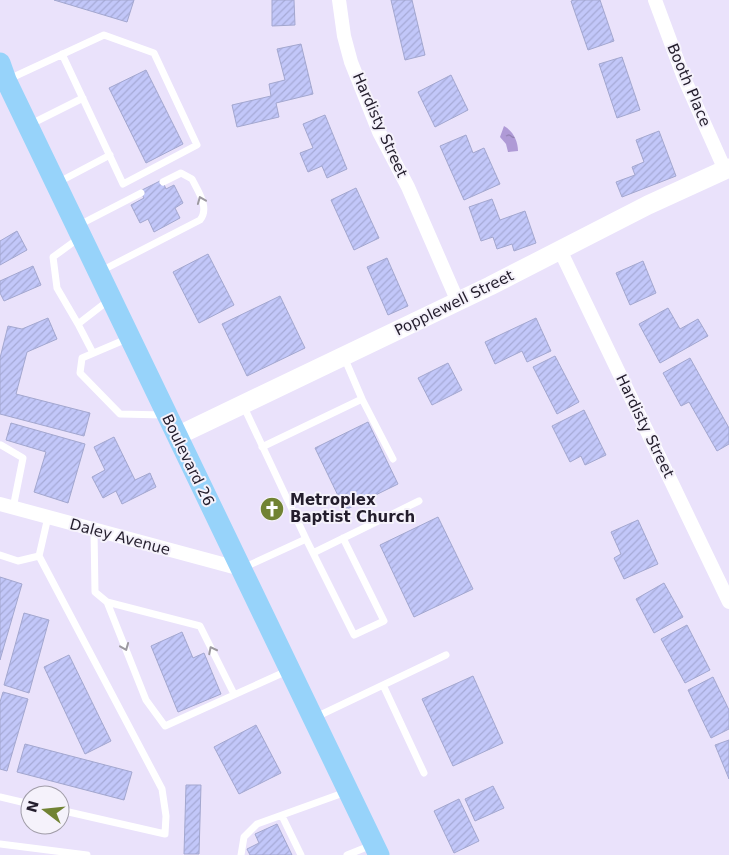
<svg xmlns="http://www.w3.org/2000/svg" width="729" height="855" viewBox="0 0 729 855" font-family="'DejaVu Sans',sans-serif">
  <defs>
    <pattern id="water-ripples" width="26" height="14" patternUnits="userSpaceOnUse" patternTransform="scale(1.25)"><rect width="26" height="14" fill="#af9ad6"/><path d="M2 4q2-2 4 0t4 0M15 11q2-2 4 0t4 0" fill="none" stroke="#8e7dae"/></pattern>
    <pattern id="building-hatch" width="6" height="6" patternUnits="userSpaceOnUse" patternTransform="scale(1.25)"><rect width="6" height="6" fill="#c2c7f9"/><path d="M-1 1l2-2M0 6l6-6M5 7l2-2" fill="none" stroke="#a6aad6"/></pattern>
  </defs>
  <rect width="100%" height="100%" fill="#eae2fb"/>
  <!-- water -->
  <path fill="url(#water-ripples)" d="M504,126C513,131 518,141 518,151L508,152L506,144L500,137Z"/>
  <!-- building -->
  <path fill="url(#building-hatch)" stroke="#a3a7cf" d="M54,0H134L127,22Z
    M272,0H294L295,25L272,26Z
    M391,0H412L425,55L405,60Z
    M574,0H600L614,41L588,50L571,1Z
    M301,44L313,94L276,103L279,117L237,127L232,105L271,96L269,84L285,80L277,49Z
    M622,57L640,110L617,118L599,64Z
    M146,70L183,144L146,163L109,88Z
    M451,75L468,110L435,127L418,92Z
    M325,115L347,169L327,178L322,166L308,172L300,153L313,148L303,124Z
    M659,131L676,176L622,197L616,182L635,175L632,167L644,162L636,140Z
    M466,135L473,153L484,148L500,184L464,200L440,146Z
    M162,180L166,189L174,185L183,203L175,208L180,218L154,232L148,219L140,223L131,205L144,198L140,191Z
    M356,188L379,238L354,250L331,200Z
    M492,199L500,220L525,211L536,243L514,251L512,244L497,249L493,237L481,241L469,207Z
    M17,231L27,250L0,265V241Z
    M208,254L234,305L199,323L173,272Z
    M387,258L408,306L388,315L367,267Z
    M643,261L656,293L630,305L616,273Z
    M33,266L41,285L4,301L0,293V281Z
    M280,296L305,348L247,376L222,324Z
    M668,308L680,329L698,319L708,336L660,363L639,324Z
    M48,318L57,339L27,352L16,394L90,413L84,436L0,414V358L8,326L22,329Z
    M536,318L551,351L527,362L522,351L495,364L485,342Z
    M555,356L579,402L557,414L533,367Z
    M690,358L729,428V444L717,451L689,402L681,406L663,373Z
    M448,363L462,390L432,405L418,378Z
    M584,410L606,455L585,465L581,456L570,462L552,426Z
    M368,422L398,484L345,510L315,448Z
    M11,423L85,444L68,503L34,492L46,452L6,440Z
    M114,437L135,480L150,473L156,487L122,504L116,491L103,498L92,477L105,470L94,447Z
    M438,517L473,589L414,617L380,545Z
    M638,520L658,564L624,579L614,558L621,554L611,532Z
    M0,577L22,584L0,660Z
    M664,583L683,617L654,633L636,599Z
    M24,613L49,620L29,693L4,685Z
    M687,625L710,670L685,683L661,639Z
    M182,632L193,658L204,653L221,694L178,712L151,646Z
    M69,655L111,741L85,754L44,667Z
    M473,676L503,743L453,766L422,699Z
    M713,677L729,710V729L711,738L688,690Z
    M3,692L28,699L7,771L0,769V702Z
    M256,725L281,773L239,794L214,747Z
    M729,740V779L715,745Z
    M25,744L132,772L124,800L17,772Z
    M186,785H201L199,854H184Z
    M493,786L504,808L475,821L465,799Z
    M459,799L479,841L454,853L434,811Z
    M277,824L292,855H250L247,849L259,843L255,834Z"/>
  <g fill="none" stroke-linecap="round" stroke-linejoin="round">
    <!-- lane -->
    <path stroke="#fff" stroke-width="7" d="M9,79L104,35L154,53L197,145L123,184L62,54
      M29,125L83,98
      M57,183L110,155
      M79,225L141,193
      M101,271L200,220C210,208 198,191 192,179L181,173L163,182
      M78,324L57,288L53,257L79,238
      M129,338L82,358L80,373L120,414L164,415
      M93,353L78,324L109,300
      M362,399L393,459
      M243,405L306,539L243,568
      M1,445L23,458L13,508
      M262,447L362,399L344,357
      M48,517L39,556L162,789L166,816L165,834L60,810
      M94,530L95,592L107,602L200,626L234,694
      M306,539L354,635L384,621L343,538
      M313,553L419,501
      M0,555L18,561L39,556
      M107,602L146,700L165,726L287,671
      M383,685L424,773
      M316,717L446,655
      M0,797L30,804
      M282,816L301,855
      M0,844L87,855
      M241,855L244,837L257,824L346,792
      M347,855L372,845"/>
    <!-- street -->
    <path stroke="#fff" stroke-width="14" d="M339,0L344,36L351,62L379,132L408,187L458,302
      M655,0L684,78L725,170
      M560,250L729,602
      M0,504L241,569"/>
    <!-- secondary -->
    <path stroke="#fff" stroke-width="19" d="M177,436L490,286L648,205L729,168"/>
    <!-- primary -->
    <path stroke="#97d3fa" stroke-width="21" d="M0,63L6,80L379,855"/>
  </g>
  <!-- one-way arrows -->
  <defs><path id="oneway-chevron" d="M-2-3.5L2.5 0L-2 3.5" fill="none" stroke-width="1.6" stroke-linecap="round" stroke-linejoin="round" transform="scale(1.25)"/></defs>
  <g stroke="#9c99a0">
    <use href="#oneway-chevron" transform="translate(201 200) rotate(-112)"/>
    <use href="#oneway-chevron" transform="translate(125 647) rotate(68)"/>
    <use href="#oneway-chevron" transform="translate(212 650) rotate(-117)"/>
  </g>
  <!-- icons -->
  <defs>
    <g id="church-disc" transform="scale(1.25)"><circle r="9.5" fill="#718333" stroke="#f5f2fb"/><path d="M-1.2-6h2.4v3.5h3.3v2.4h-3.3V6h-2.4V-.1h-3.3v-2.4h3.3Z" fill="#fff"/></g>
  </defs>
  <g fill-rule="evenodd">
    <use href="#church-disc" x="272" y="509"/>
  </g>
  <g text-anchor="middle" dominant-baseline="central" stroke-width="4" stroke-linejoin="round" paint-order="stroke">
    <!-- street labels -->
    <g font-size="15" fill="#231d2c" stroke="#f5f2fb">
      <text transform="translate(689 85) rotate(67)">Booth Place</text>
      <text transform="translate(380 125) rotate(66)">Hardisty Street</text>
      <text transform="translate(454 303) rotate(-26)">Popplewell Street</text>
      <text transform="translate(645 426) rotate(64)">Hardisty Street</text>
      <text transform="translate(188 460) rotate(64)">Boulevard 26</text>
      <text transform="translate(120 537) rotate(15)">Daley Avenue</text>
    </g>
    <!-- poi labels -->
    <g font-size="15" font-weight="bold" fill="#231d2c" stroke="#f5f2fb" text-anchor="start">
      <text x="290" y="500">Metroplex<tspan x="290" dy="17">Baptist Church</tspan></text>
    </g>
  </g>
  <!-- north arrow -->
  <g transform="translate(45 810) rotate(286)"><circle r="24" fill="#f5f2fb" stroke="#a19da8"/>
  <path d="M0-4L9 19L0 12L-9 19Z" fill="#718333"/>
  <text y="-8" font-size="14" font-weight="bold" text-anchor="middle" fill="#231d2c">N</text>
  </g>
</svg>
